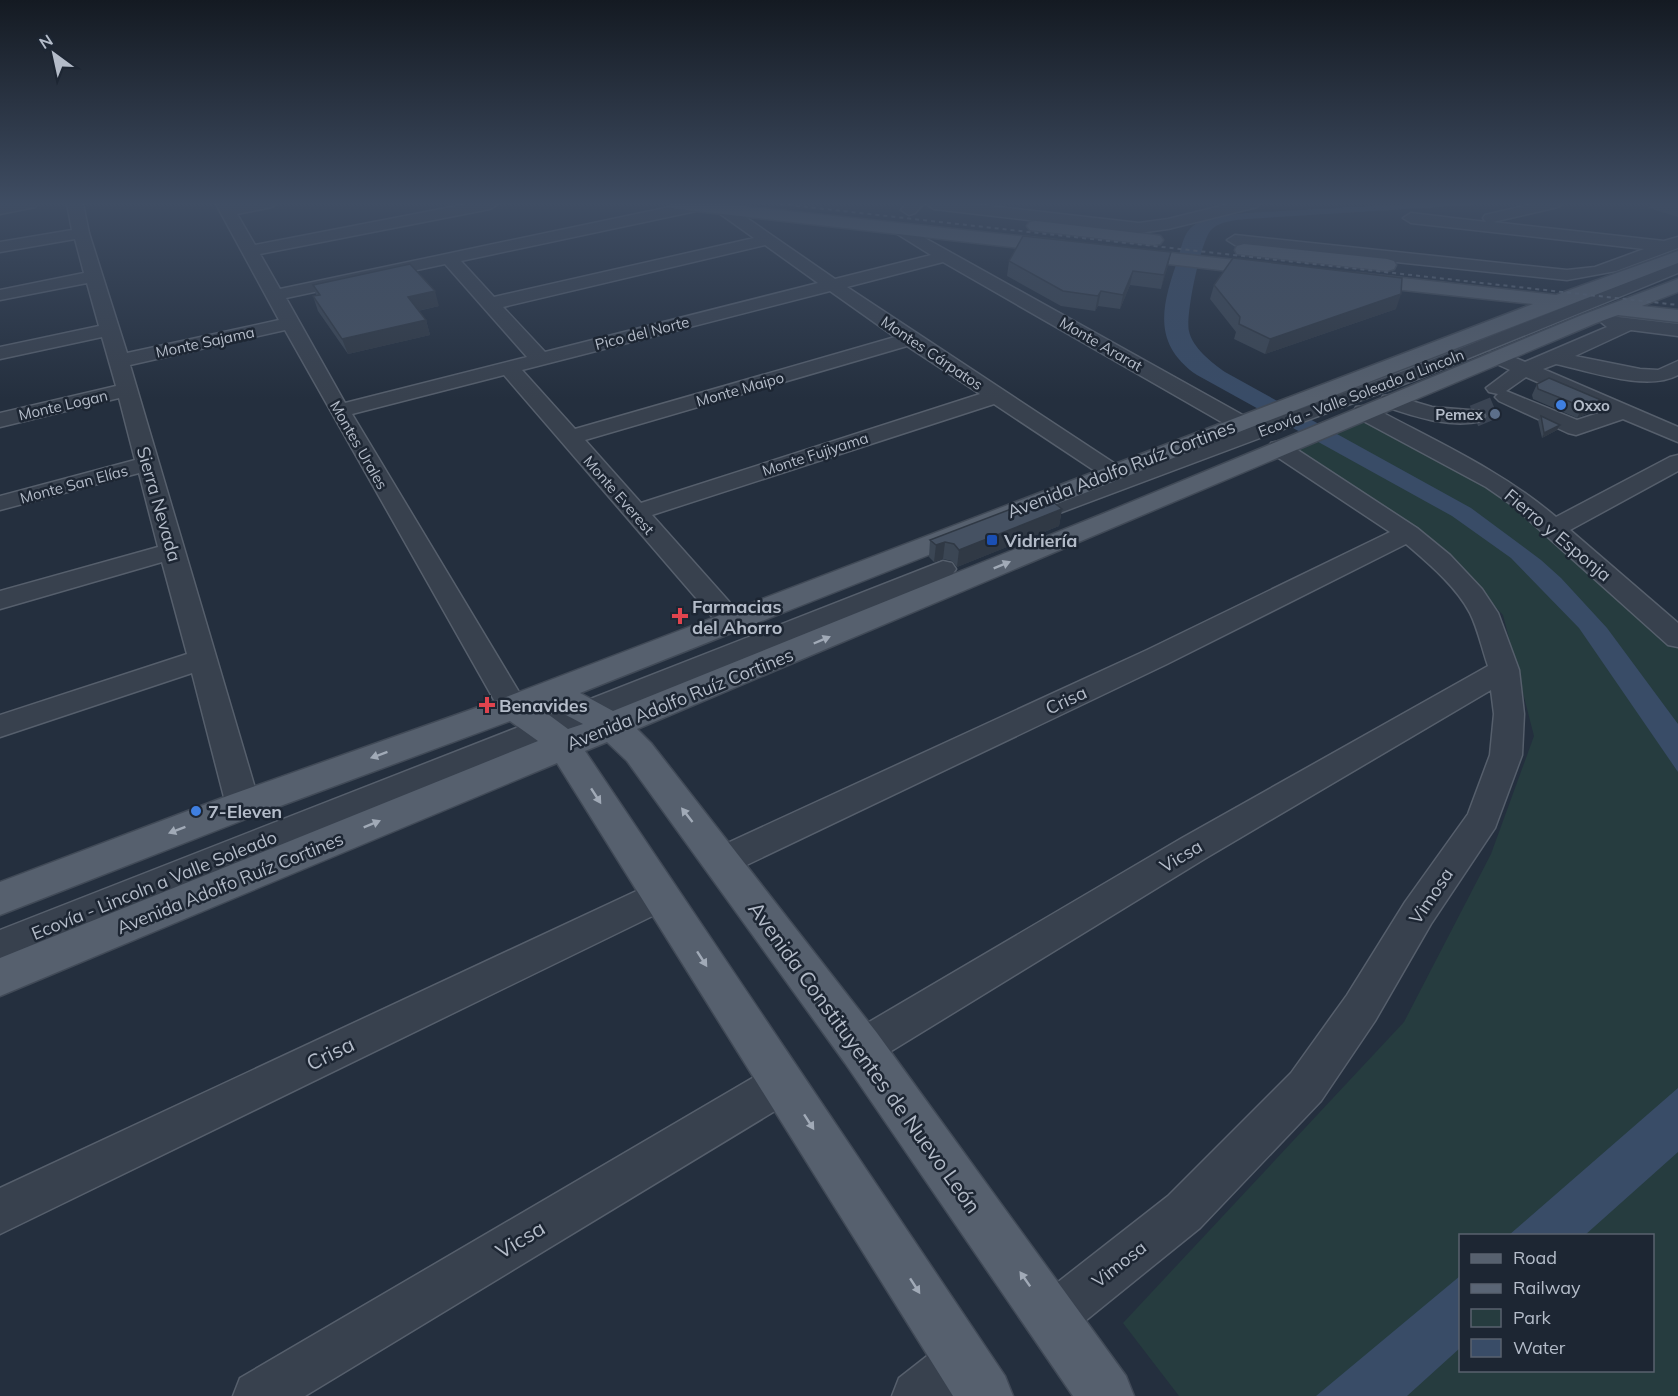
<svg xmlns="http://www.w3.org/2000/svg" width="1678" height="1396" viewBox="0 0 1678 1396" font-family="Mulish,sans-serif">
  <rect width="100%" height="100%" fill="#242f3e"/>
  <!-- green -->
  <path fill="#263c3f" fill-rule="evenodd" d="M1371,419L1490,484L1678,645V1396H1179L1123,1323L1404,1022L1491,854L1534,736L1503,615L1440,547L1291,453ZM1460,1236H1652V1370H1460Z"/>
  <!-- water -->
  <path fill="#394c67" d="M1406,204H1488L1247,219C1236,220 1221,221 1212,229C1201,238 1185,317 1189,331C1192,347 1212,363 1225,372L1471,508L1541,560L1561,578L1607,628L1678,724V772L1579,628L1511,558L1452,516L1197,375C1151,343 1162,305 1178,259C1181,248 1184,232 1193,226C1207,215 1231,215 1247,213Z
    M1678,1088V1152L1585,1235H1509Z
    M1460,1276V1348L1407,1396H1316Z"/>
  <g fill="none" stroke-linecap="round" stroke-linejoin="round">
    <!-- minor-tunnel -->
    <path stroke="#3a4453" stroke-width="22" stroke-dasharray="22 11" stroke-linecap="butt" d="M1474,416L1498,406"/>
    <!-- minor casing -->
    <g stroke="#565f6c" stroke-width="3">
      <path id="minor" d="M0,204H38L35,207L0,214Z
        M67,204H83L89,233L127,353L279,320L216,204H275L272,207L237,214L255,245L467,204H498L490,209L260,254L280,289L684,204H702L704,206L696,211L461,261L494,297L754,238L719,213L717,210L725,205L731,207L835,279L931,255L891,230L893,227H905L1248,418L1251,423L1248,428L1240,430L1232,428L943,262L847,287L1120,467L1124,472L1122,475L1406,370L1678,262V273L1420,378L1041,520L1032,518L1029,513L1032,508L1111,479L1104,477L994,404L652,515L741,615L745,621L741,627L731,630L721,627L504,375L352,414L528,707L524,714L513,718L502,714L498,707L285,330L130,365L260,805L255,814L243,818L231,814L226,805L192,673L0,737V715L187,654L162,562L0,609V591L158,547L139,473L0,510V496L135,460L119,398L0,427V413L116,386L102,337L0,359V347L99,326L87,283L0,300V290L84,273L75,239L0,252V242L72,230ZM765,245L818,283L545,352L503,307ZM445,264L527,357L345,403L286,298ZM830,291L895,337L575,429L522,370ZM907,346L980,394L641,503L585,440Z
        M906,204H923L915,213L909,215L901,210Z
        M926,204H972L1139,223L1168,219L1229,204H1260L1257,207L1168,229L1139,233L934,209Z
        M1533,204H1561L1558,207L1493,222L1664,241L1678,237V248L1616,271L1567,280L1235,245L1227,240L1235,235L1567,270L1595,267L1644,249L1411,223L1403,218L1411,213L1486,222L1483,218L1485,215Z
        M1610,316L1678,324V336L1631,330L1575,356L1640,369L1658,370L1678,361V375C1647,392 1589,371 1556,364L1543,369L1678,427V442L1623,419L1576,435L1568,433L1499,401L1495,397L1498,394L1489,392L1486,388L1510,370L1490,361L1487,357L1490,353H1504L1525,362L1607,327L1601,322L1603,318ZM1526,377L1605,411L1577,420L1506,391Z
        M1391,395L1432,407L1482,411L1485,416L1482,421C1449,429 1414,416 1383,406L1380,401L1383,396Z
        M1364,406L1372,407C1435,441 1501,470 1556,517L1670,457L1678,455V471L1570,530L1678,623V647L1668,645L1512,505L1486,487L1356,417L1353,412L1356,407Z
        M1279,441L1287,443L1417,528L1450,555L1482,589L1498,613L1519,670L1524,714L1522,755L1495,828L1431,924L1375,1021L1321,1101L1200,1228L1069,1334L1052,1341L1035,1334L1028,1317L1035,1300L1168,1196L1291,1073L1347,995L1405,902L1468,814L1490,755L1494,714L1491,690L1206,858L875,1061L861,1067L847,1061L841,1048L847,1035L1182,838L1488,666C1482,649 1478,629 1470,613C1456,586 1428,563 1406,544L1167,664L734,871L722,875L710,871L705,861L710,851L1147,650L1390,532L1271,453L1268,448L1271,443Z
        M943,561L952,563L956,569L952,575L0,963V930Z
        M660,880L673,884L678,895L673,906L0,1234V1188Z
        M783,1063L798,1069L804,1083L798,1097L305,1396H233L240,1378L768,1069Z
        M963,1335L981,1342L988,1360L981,1378L957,1396H892L899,1378L945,1342Z"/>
    </g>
    <!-- major casing -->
    <g stroke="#414a57" stroke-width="3">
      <path id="major" d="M670,204H722L1064,241L1070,243L1073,247L1070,251L1064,253L678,209L672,208Z
        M1036,221L1154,235L1160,236L1163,240L1160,244L1154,245L1030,230L1027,226L1030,222Z
        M1244,244L1387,259L1394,261L1396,265L1394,269L1387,271L1237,254L1235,250L1237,246Z
        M1124,248L1273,264L1280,266L1283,270L1280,274L1273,276L1117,258L1115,254L1117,250Z
        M1678,251V263L1249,428L580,693L613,711L1100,515L1582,315L1678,279V292L1642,306L1678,310V322L1618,315L1596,323L637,729L651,743L877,1033L1126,1376L1134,1396H1073L845,1063L627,761L607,742L585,751L1005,1376L1013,1396H953L557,763L0,996V958L538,741L510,721L256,815L0,915V882L230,795L501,699L1533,304L1357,285L1350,283L1347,279L1350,275L1357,273L1556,295ZM549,706L583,724L568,729L541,709Z"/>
    </g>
    <!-- minor -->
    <use href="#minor" fill="#38414e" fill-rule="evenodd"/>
    <!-- major -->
    <use href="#major" fill="#56606e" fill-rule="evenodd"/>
    <!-- rail -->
    <path stroke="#5a6575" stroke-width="2" stroke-dasharray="4 4" stroke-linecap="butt" d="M780,204L1678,305"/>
  </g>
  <!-- wall -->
  <path fill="#3b4654" d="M1651,204H1678V217L1649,208Z
    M1171,252L1161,289L1130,285L1120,309L1098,306L1095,311L1061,306L1007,276L1009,261Z
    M313,285L439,306L418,311L426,320L430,335L348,354L318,311L313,296L316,295Z
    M1214,285L1396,309L1265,354L1234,339L1236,332L1210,299Z
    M1537,384L1596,410L1577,418L1533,399L1532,395Z
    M1541,416L1557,430L1542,438L1538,421Z
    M1043,505L1062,509L1059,526L957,567L952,561L943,559L934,562L929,557L930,540Z"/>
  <!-- shaded-wall -->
  <path fill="#303945" d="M1171,252L1168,266L1161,289L1164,275Z
    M1133,271L1130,285L1120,309L1123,295Z
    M435,291L439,306L412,312L408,297Z
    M1101,291L1098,306L1095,311L1098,296Z
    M1401,294L1396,309L1265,354L1270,339Z
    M426,320L430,335L348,354L342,339Z
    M1601,400L1596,410L1577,418L1583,407Z
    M1560,425L1557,430L1542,438L1544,433Z
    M1062,509L1059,526L957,567L959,550Z
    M945,542L943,559L934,562L936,545Z"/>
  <!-- building -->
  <path fill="#455162" stroke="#303945" stroke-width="1.5" d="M1023,236L1171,252L1164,275L1133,271L1123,295L1101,291L1098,296L1063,291L1009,261Z
    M1233,258L1402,278L1401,294L1270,339L1239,324L1240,317L1214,285Z
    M410,264L435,291L408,297L426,320L342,339L313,296L320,295L313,285Z
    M1549,378L1601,400L1583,407L1538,389L1537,384Z
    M1541,416L1560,425L1544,433Z
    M1032,501L1043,505L1053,502L1062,509L959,550L954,544L945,542L936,545L930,540Z"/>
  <!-- one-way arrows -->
  <defs><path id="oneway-solid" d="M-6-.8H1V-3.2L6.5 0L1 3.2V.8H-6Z" transform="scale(1.5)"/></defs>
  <g fill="#a1aab7">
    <use href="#oneway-solid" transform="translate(1002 565) rotate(-22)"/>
    <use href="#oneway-solid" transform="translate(822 640) rotate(-23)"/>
    <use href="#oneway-solid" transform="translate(379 755) rotate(160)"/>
    <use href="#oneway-solid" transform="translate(596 796) rotate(57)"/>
    <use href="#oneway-solid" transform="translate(687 815) rotate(-128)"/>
    <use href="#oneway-solid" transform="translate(372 824) rotate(-22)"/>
    <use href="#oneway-solid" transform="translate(177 830) rotate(159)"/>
    <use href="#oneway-solid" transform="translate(702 959) rotate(57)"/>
    <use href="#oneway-solid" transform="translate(809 1122) rotate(57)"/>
    <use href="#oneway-solid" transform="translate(1025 1279) rotate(-125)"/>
    <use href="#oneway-solid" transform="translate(915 1286) rotate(57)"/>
  </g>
  <!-- sky -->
  <linearGradient id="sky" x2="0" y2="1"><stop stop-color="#141a22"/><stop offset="0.51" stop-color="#3f4d63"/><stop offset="1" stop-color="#3f4d63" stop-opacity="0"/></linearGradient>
  <rect width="1678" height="399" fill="url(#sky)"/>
  <!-- markers -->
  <g fill="#3f7fe0" stroke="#1d2633" stroke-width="2">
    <circle cx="1561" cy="405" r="6"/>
    <circle cx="196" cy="811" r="6"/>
  </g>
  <circle fill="#5c6f8a" stroke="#1d2633" stroke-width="2" cx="1495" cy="414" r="6"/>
  <rect fill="#1a4fb4" stroke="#1d2633" stroke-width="2" x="986" y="534" width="12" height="12" rx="3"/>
  <g fill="#e0444e" stroke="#1d2633" stroke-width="2">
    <path d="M677 607h6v6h6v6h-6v6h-6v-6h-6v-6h6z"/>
    <path d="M484 696h6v6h6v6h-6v6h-6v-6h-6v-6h6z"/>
  </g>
  <g text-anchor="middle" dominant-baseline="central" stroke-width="5" stroke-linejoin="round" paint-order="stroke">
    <!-- far-street labels -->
    <g font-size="15" fill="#b4bcc9" stroke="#1d2633">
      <text transform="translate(642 333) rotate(-14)">Pico del Norte</text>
      <text transform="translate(205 342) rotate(-12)">Monte Sajama</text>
      <text transform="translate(1101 344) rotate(30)">Monte Ararat</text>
      <text transform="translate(932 353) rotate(34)">Montes Cárpatos</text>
      <text transform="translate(740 389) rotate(-16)">Monte Maipo</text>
      <text transform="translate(1361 393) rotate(-21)">Ecovía - Valle Soleado a Lincoln</text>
      <text transform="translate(63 405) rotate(-13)">Monte Logan</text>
      <text transform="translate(359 445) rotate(60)">Montes Urales</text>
      <text transform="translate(815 454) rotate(-18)">Monte Fujiyama</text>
      <text transform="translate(74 484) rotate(-15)">Monte San Elías</text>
      <text transform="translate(619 495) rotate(49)">Monte Everest</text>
    </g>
    <!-- far-poi labels -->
    <g font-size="15" font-weight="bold" fill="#b4bcc9" stroke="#1d2633" text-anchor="start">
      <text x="1573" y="405">Oxxo</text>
      <text x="1483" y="414" text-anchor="end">Pemex</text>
    </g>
    <!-- street labels -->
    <g font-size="18" fill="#b4bcc9" stroke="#1d2633">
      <text transform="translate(1121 469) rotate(-21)">Avenida Adolfo Ruíz Cortines</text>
      <text transform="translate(159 504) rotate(74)">Sierra Nevada</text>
      <text transform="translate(1558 535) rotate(40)">Fierro y Esponja</text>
      <text transform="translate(680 699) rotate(-22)">Avenida Adolfo Ruíz Cortines</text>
      <text transform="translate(1066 700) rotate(-25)">Crisa</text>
      <text transform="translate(1181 856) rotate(-31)">Vicsa</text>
      <text transform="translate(230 883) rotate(-22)">Avenida Adolfo Ruíz Cortines</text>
      <text transform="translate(154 885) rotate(-22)">Ecovía - Lincoln a Valle Soleado</text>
      <text transform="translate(1431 896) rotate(-56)">Vimosa</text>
      <text transform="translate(1119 1264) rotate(-38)">Vimosa</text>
    </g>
    <!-- poi labels -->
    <g font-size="18" font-weight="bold" fill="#b4bcc9" stroke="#1d2633" text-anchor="start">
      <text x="1004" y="540">Vidriería</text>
      <text x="692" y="606">Farmacias<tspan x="692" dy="21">del Ahorro</tspan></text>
      <text x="499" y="705">Benavides</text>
      <text x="208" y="811">7-Eleven</text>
    </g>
    <!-- near-street labels -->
    <g font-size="21" fill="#b4bcc9" stroke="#1d2633">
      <text transform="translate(330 1053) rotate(-26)">Crisa</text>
      <text transform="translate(865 1057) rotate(54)">Avenida Constituyentes de Nuevo León</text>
      <text transform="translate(520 1239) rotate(-31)">Vicsa</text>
    </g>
  </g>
  <!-- legend -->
  <rect x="1459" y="1234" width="195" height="138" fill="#1d2633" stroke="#59626f" stroke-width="1.5"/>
  <rect x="1471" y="1254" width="30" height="9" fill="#56606e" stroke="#59626f" stroke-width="1.5"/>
  <text x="1513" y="1264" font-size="18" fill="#b4bcc9">Road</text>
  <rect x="1471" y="1284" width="30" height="9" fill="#5a6575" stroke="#59626f" stroke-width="1.5"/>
  <text x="1513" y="1294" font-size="18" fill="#b4bcc9">Railway</text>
  <rect x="1471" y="1309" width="30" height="18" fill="#263c3f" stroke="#59626f" stroke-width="1.5"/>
  <text x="1513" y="1324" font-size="18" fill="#b4bcc9">Park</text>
  <rect x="1471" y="1339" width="30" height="18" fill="#394c67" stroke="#59626f" stroke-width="1.5"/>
  <text x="1513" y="1354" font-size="18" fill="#b4bcc9">Water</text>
  <!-- north arrow -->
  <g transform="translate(54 54) rotate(327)" stroke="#1d2633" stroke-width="4.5" paint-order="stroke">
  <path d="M0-4.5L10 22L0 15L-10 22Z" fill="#b4bcc9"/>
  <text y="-9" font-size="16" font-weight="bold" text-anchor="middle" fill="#b4bcc9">N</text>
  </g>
</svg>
